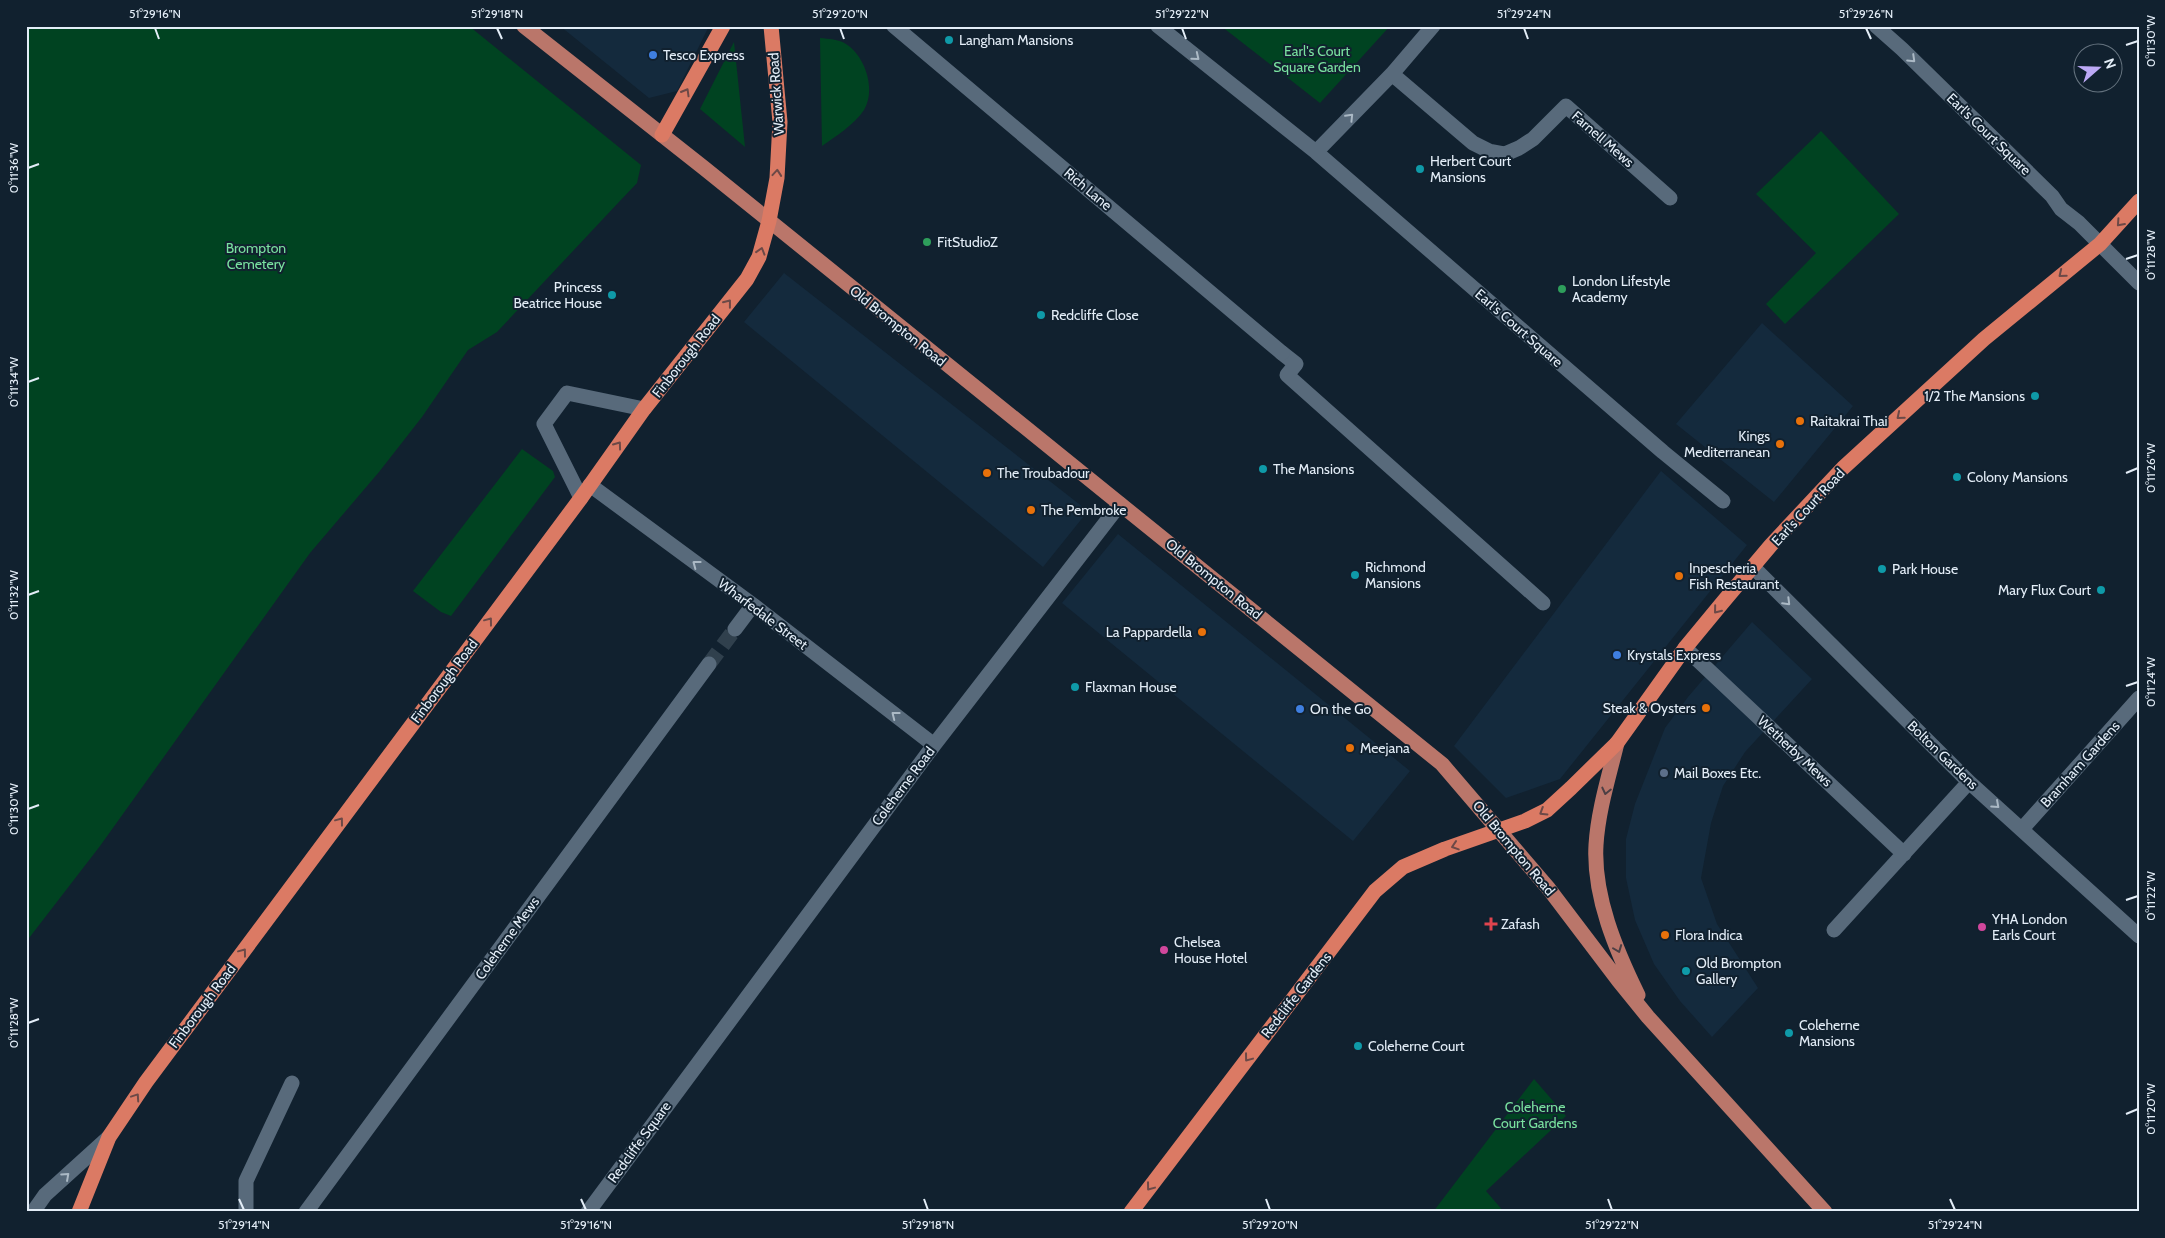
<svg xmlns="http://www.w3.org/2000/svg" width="2165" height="1238" viewBox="0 0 2165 1238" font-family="Cabin,sans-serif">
  <rect width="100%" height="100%" fill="#11212f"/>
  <!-- built -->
  <path fill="#142a3d" d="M560,26H709L677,91L649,98Z
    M784,273L1088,511L1043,567L744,322Z
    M1762,323L1853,406L1774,502L1676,424Z
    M1661,471L1747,545L1560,779L1506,798L1454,746Z
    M1118,534L1410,771L1353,841L1062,603Z
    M1752,622L1812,679L1745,752L1723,786L1711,823L1701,878L1717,924L1758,988L1712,1037L1680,1001L1654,964L1635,920L1626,878V839L1635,804L1665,728L1688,697Z"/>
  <!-- green -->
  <path fill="#004321" d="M26,26H469L641,165L637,183L618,203L497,332L468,350L422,417L379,472L310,553L100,846L26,942Z
    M1221,26H1390L1320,103Z
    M820,38C829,39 838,39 846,44C866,57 876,90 864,110C854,125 836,136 822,146Z
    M734,42L745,147L700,109Z
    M1821,131L1899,214L1785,324L1766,304L1816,253L1756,194Z
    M522,449L553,471L555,477L451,616L441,612L413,591Z
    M1534,1079L1566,1116L1486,1191L1504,1212H1433Z"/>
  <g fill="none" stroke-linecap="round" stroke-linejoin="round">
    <!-- minor-tunnel -->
    <path stroke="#30404d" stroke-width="15" stroke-dasharray="15 8" stroke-linecap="butt" d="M709,664L735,629"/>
    <!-- service -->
    <path stroke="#586a7b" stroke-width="15" d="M1282,353L1296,364L1287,375L1543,603
      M581,498L544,424L567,393L644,409
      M246,1212V1181L292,1083"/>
    <!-- minor -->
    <path stroke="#586a7b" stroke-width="15" d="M894,26L1282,353
      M1158,26L1316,152L1663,452L1723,501
      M1876,26L1902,49L2052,196L2061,209L2079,223L2139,283
      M1392,74L1473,143L1489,151L1505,154L1519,148L1533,139L1566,106L1670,198
      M1316,152L1392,74L1433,26
      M590,485L753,605L934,745
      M1753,567L1969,782L2139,936
      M735,629L753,605
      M1685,648L1904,854
      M2022,829L2139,698
      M1834,930L1969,782
      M33,1212L45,1195L109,1137
      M306,1212L709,664
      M588,1212L934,745L1120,504"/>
    <!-- primary -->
    <path stroke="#ba766a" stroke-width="15" d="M524,26L704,168L1442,764L1549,889L1618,980L1648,1017L1825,1212
      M1617,743C1609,776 1598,811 1596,845C1593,896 1616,950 1638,995"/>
    <!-- trunk -->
    <path stroke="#db7a64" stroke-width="15" d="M662,135L723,26
      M79,1212L109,1137L146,1082L581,498L644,409L747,279L759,257L769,221L777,178L780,122L771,26
      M1131,1212L1375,891L1403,867L1445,849L1525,821L1547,810L1571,788L1617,743L1685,648L1723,602L1771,545L1843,468L1984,339L2100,244L2139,201"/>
  </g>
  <!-- one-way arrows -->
  <defs><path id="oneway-chevron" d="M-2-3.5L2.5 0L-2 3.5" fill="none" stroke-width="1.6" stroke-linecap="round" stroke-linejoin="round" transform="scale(1.25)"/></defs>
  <g stroke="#abb9c5">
    <use href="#oneway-chevron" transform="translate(1196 57) rotate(39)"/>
    <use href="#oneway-chevron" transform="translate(1912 59) rotate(44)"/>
    <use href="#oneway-chevron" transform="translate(1350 117) rotate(-46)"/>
    <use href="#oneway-chevron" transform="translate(696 564) rotate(-143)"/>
    <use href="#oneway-chevron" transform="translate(1787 602) rotate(45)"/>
    <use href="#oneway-chevron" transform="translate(895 715) rotate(-142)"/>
    <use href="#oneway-chevron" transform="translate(1996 805) rotate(42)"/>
    <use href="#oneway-chevron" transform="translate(66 1176) rotate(-42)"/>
  </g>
  <g stroke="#6c4947">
    <use href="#oneway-chevron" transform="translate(686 92) rotate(-60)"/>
    <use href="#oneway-chevron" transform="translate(777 173) rotate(-85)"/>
    <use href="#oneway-chevron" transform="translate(2120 223) rotate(132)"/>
    <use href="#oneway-chevron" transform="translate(761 251) rotate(-73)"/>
    <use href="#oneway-chevron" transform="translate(2062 274) rotate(141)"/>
    <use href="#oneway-chevron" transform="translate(728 303) rotate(-52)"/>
    <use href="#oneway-chevron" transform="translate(1900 416) rotate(140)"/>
    <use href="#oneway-chevron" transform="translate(618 445) rotate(-54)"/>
    <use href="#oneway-chevron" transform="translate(1717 610) rotate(129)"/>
    <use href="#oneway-chevron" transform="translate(489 621) rotate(-53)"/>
    <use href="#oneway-chevron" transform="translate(1543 812) rotate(148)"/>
    <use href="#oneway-chevron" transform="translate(340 821) rotate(-53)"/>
    <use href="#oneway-chevron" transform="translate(1455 846) rotate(162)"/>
    <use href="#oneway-chevron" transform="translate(243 952) rotate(-53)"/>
    <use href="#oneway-chevron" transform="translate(1248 1058) rotate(127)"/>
    <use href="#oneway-chevron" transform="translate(136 1097) rotate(-56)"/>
    <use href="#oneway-chevron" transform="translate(1150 1187) rotate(127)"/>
  </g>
  <g stroke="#4c3f44">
    <use href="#oneway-chevron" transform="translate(1606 791) rotate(103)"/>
    <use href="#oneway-chevron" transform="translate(1618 949) rotate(69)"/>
  </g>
  <!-- ticks -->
  <path fill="none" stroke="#e3edf7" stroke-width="2" d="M155,28L159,39M497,28L502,39M840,28L844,39M1182,28L1186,39M1524,28L1528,39M1866,28L1871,39M2126,45L2138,41M28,168L39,164M2126,259L2138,255M28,382L39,378M2126,473L2138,468M28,595L39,591M2126,686L2138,682M28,809L39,805M2126,900L2138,896M28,1023L39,1019M2126,1114L2138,1109M239,1199L244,1210M581,1199L586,1210M924,1199L928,1210M1266,1199L1270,1210M1608,1199L1612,1210M1950,1199L1955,1210"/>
  <!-- markers -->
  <g fill="#0f9aa8" stroke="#11212f" stroke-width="2">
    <circle cx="949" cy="40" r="5"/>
    <circle cx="1420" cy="169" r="5"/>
    <circle cx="612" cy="295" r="5"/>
    <circle cx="1041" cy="315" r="5"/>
    <circle cx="2035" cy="396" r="5"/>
    <circle cx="1263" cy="469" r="5"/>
    <circle cx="1957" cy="477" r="5"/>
    <circle cx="1882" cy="569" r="5"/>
    <circle cx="1355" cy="575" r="5"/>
    <circle cx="2101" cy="590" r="5"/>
    <circle cx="1075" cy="687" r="5"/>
    <circle cx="1686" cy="971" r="5"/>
    <circle cx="1789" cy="1033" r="5"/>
    <circle cx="1358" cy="1046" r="5"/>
  </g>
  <g fill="#3f7fe0" stroke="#11212f" stroke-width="2">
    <circle cx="653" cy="55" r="5"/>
    <circle cx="1617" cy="655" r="5"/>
    <circle cx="1300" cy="709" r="5"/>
  </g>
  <g fill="#2e9e5b" stroke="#11212f" stroke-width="2">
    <circle cx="927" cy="242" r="5"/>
    <circle cx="1562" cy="289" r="5"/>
  </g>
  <g fill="#e8710a" stroke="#11212f" stroke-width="2">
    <circle cx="1800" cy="421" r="5"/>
    <circle cx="1780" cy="444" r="5"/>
    <circle cx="987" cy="473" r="5"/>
    <circle cx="1031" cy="510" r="5"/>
    <circle cx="1679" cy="576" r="5"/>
    <circle cx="1202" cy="632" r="5"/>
    <circle cx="1706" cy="708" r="5"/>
    <circle cx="1350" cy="748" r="5"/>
    <circle cx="1665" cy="935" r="5"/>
  </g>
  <circle fill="#5c6f8a" stroke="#11212f" stroke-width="2" cx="1664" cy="773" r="5"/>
  <path fill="#e0444e" stroke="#11212f" stroke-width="2" d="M1488.5 916.5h5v5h5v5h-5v5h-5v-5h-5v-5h5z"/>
  <g fill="#d1479c" stroke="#11212f" stroke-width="2">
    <circle cx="1982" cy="927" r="5"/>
    <circle cx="1164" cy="950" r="5"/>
  </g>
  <g text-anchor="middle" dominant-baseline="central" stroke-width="4" stroke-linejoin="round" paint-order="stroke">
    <!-- poi labels -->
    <g font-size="14" fill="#e3edf7" stroke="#11212f" text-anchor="start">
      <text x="959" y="40">Langham Mansions</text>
      <text x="663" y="55">Tesco Express</text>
      <text x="1430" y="161">Herbert Court<tspan x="1430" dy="16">Mansions</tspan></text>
      <text x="937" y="242">FitStudioZ</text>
      <text x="1572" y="281">London Lifestyle<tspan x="1572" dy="16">Academy</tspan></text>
      <text x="602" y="287" text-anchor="end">Princess<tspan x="602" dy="16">Beatrice House</tspan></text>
      <text x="1051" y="315">Redcliffe Close</text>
      <text x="2025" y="396" text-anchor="end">1/2 The Mansions</text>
      <text x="1810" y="421">Raitakrai Thai</text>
      <text x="1770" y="436" text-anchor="end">Kings<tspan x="1770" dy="16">Mediterranean</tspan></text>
      <text x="1273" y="469">The Mansions</text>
      <text x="997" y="473">The Troubadour</text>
      <text x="1967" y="477">Colony Mansions</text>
      <text x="1041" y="510">The Pembroke</text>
      <text x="1365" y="567">Richmond<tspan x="1365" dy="16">Mansions</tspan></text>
      <text x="1689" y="568">Inpescheria<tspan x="1689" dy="16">Fish Restaurant</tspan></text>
      <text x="1892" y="569">Park House</text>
      <text x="2091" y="590" text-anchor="end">Mary Flux Court</text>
      <text x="1192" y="632" text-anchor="end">La Pappardella</text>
      <text x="1627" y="655">Krystals Express</text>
      <text x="1085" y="687">Flaxman House</text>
      <text x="1696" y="708" text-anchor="end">Steak &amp; Oysters</text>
      <text x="1310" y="709">On the Go</text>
      <text x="1360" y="748">Meejana</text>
      <text x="1674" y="773">Mail Boxes Etc.</text>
      <text x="1992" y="919">YHA London<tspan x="1992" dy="16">Earls Court</tspan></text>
      <text x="1501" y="924">Zafash</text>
      <text x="1675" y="935">Flora Indica</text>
      <text x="1174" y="942">Chelsea<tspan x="1174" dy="16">House Hotel</tspan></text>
      <text x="1696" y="963">Old Brompton<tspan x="1696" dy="16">Gallery</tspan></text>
      <text x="1799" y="1025">Coleherne<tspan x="1799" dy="16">Mansions</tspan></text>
      <text x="1368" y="1046">Coleherne Court</text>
    </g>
    <!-- park labels -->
    <g font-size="14" fill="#79e19f" stroke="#11212f">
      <text x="1317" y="51">Earl's Court<tspan x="1317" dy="16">Square Garden</tspan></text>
      <text x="256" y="248">Brompton<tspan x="256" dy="16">Cemetery</tspan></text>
      <text x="1535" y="1107">Coleherne<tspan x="1535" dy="16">Court Gardens</tspan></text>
    </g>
    <!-- street labels -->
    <g font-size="14" fill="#e3edf7" stroke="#11212f">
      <text transform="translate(776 94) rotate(-94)">Warwick Road</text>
      <text transform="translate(1989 134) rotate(44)">Earl's Court Square</text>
      <text transform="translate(1603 139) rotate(41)">Farnell Mews</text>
      <text transform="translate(1088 189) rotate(40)">Rich Lane</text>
      <text transform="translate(898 326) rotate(39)">Old Brompton Road</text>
      <text transform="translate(1519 328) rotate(41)">Earl's Court Square</text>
      <text transform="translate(686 356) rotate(-52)">Finborough Road</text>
      <text transform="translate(1808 507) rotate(-47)">Earl's Court Road</text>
      <text transform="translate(1214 579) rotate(39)">Old Brompton Road</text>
      <text transform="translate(763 614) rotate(37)">Wharfedale Street</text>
      <text transform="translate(444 681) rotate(-53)">Finborough Road</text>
      <text transform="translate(1795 751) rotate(43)">Wetherby Mews</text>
      <text transform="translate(1943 755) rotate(44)">Bolton Gardens</text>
      <text transform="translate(2080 764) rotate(-48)">Bramham Gardens</text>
      <text transform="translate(903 786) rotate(-53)">Coleherne Road</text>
      <text transform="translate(1514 848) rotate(50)">Old Brompton Road</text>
      <text transform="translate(507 938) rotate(-54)">Coleherne Mews</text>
      <text transform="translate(1296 995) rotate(-52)">Redcliffe Gardens</text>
      <text transform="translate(202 1006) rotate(-53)">Finborough Road</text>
      <text transform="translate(639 1142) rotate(-54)">Redcliffe Square</text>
    </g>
  </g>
  <!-- border -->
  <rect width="2165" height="1238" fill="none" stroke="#11212f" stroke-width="55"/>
  <!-- north arrow -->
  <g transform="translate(2098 68) rotate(70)"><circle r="24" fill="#11212f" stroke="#65737f"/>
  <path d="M0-4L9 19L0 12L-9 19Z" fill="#bca9f5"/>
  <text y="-8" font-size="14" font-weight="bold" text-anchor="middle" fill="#e3edf7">N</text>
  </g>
  <rect x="28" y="28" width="2110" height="1182" fill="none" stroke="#e3edf7" stroke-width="2"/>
  <g font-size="12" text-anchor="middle" fill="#e3edf7">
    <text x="155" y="18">51°29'16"N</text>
    <text x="497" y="18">51°29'18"N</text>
    <text x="840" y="18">51°29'20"N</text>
    <text x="1182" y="18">51°29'22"N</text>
    <text x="1524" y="18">51°29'24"N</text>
    <text x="1866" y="18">51°29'26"N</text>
    <text transform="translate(2151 41) rotate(-90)" y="4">0°11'30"W</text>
    <text transform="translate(14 168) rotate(-90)" y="4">0°11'36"W</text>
    <text transform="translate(2151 255) rotate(-90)" y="4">0°11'28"W</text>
    <text transform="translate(14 382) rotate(-90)" y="4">0°11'34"W</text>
    <text transform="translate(2151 468) rotate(-90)" y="4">0°11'26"W</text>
    <text transform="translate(14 595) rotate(-90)" y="4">0°11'32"W</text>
    <text transform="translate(2151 682) rotate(-90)" y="4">0°11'24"W</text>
    <text transform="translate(14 809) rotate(-90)" y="4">0°11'30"W</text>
    <text transform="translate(2151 896) rotate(-90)" y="4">0°11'22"W</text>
    <text transform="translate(14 1023) rotate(-90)" y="4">0°11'28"W</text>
    <text transform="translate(2151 1109) rotate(-90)" y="4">0°11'20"W</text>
    <text x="244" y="1229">51°29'14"N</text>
    <text x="586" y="1229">51°29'16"N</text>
    <text x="928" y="1229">51°29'18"N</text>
    <text x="1270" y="1229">51°29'20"N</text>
    <text x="1612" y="1229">51°29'22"N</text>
    <text x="1955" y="1229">51°29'24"N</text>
  </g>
</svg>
